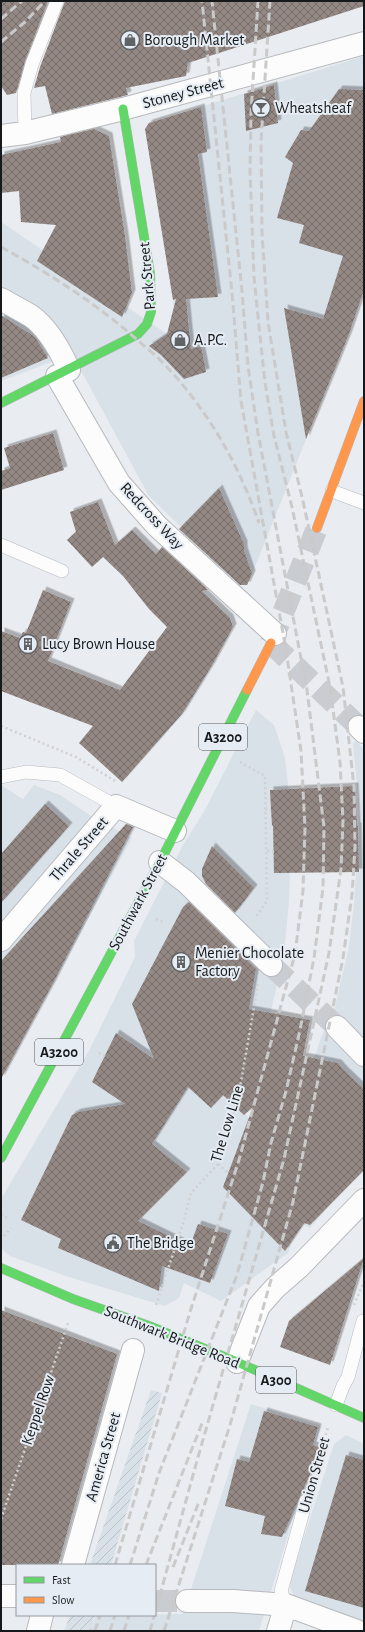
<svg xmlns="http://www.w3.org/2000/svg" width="365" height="1632" viewBox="0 0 365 1632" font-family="'Alegreya Sans',sans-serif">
  <defs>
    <pattern id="industrial-furrows" width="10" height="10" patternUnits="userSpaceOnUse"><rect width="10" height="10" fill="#d8e0e8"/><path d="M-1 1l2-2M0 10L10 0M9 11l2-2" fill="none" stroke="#b9c0c6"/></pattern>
    <pattern id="building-cross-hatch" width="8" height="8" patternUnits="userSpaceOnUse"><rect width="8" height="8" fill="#938884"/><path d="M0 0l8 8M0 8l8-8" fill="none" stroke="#776e6b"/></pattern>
    <filter id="shadow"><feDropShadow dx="3.5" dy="-3.5" stdDeviation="0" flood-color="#0004"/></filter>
  </defs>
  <rect width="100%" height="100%" fill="#e9ecf0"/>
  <!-- built -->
  <path fill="#d8e0e8" d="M364,56V273L309,432L252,574L247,585H241L149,496L72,354L1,381V222L167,334L174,306L145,129L149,123Z
    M256,710L274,725L285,758L291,812V848L289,900L284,956L246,1115L284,1146L322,1035L335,1007L349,947L354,903L359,832L358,795L353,744L356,741L364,749V1164L310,1228L297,1221L288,1253L221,1301L184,1283L179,1298L165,1306L69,1277L10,1256L1,1248V1199L89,1051L135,957L134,941L183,845L205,810Z
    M1,785L23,799L34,785L60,795L94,818L132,838L1,1079Z
    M251,1404L321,1426L259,1631H91L96,1615L183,1614Z
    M346,1435L364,1444V1625L296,1602L289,1584L334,1444Z"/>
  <!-- industrial -->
  <path fill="url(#industrial-furrows)" d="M151,1390L162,1393L111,1565H90Z
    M70,1615H95L91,1631H64Z"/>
  <!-- building -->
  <path fill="url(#building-cross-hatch)" filter="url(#shadow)" d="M1,1H48L25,61L16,93L7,95L1,86Z
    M65,1H364V6L188,63L186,76L126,88L128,95L52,114L45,86L34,88L40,67Z
    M274,85L278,123L246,131L244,94Z
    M339,89L364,90V290L349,334L306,439L284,308L323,319L343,256L299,243L304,225L277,218L293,163L285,157L301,130L309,131Z
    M201,107L207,152L198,154L218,297L186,299L191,349L201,346L206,372L184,379L161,355L149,346L167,334L176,299L173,300L145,129L149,123Z
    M94,129L109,136L125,236L132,293L122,317L37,261L56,225L21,222L19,191L1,193V155L61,142L60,137Z
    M1,315L35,337L48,358L1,378Z
    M53,433L64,470L1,490V471L10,468L4,448Z
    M219,488L244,544V550L252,574L247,585H240L179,529Z
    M98,502L115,545L132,530L156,554L162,547L208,590L202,591L230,618L233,627L211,667L182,714L122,782L79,743L93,726L1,691V631L20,638L23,632L26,633L43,590L71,602L48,661L120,690L167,627L149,609L123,576L103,557L92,567L67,540L76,532L70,512Z
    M355,786L357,826H358L359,872L274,873L273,825L272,826L270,790Z
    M45,804L69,826L1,903V854Z
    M126,824L133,827L52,985L1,1079V961Z
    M212,846L254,888L235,913L206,884L202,876V869Z
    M189,902L256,969L249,1009L310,1020L303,1056L338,1063L344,1070L364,1089V1170L310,1225L304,1223L285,1251L223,1187L253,1107L244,1115L223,1095L211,1108L188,1087L152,1144L187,1172L138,1221L190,1246L198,1224L228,1234L210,1283L162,1266L159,1291L58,1248L61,1239L21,1220L72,1115L78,1112L125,1104L92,1082L116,1033L154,1059L132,1004L183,907Z
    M364,1258L330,1365L280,1347L289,1321Z
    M1,1310L117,1354L58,1565H1Z
    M264,1411L318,1427L313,1445L322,1448L282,1537L261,1534L265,1516L225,1506L237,1459L249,1462Z
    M346,1455L364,1460V1608L305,1591Z"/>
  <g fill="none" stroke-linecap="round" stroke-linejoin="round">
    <!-- street-tunnel -->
    <path stroke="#c9ccd0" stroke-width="22" stroke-dasharray="22 11" stroke-linecap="butt" d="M271,643L359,727
      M271,965L337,1027
      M155,1601H187"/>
    <!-- primary-tunnel -->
    <path stroke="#c9ccd0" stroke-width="22" stroke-dasharray="22 11" stroke-linecap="butt" d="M271,643L317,528"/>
    <!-- lane casing -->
    <g stroke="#b7b9bd" stroke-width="14">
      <path id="lane" d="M25,133L24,93L32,64L57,1
        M332,491L364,503
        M1,545L62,571
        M1,777L26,772L60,775L116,806
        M336,1405L343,1386L348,1377L363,1321
        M286,1605L281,1591L306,1501"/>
    </g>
    <!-- street casing -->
    <g stroke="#b7b9bd" stroke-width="24">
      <path id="street" d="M1,136L25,133L123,109L364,43
        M1,299C11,305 21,310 31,316C48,328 61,352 69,370
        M57,376L119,483L157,526L275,634
        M359,727L364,732
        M160,862L186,882L271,965
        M1,940L116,806L175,831
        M337,1027L364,1055
        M237,1362L259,1306L275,1288L299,1267L364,1200
        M73,1565L133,1350
        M1,1596H17
        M187,1601H233L286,1605L357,1631
        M38,1631L42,1615
        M278,1631L286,1605"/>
    </g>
    <!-- fast casing -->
    <g stroke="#b7b9bd" stroke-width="10">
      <path id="fast" d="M1,403L138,334L147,324L151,312L150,273L123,109
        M1,1158L160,862L247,690
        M1,1268L73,1299L152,1327L237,1362L364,1418"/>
    </g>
    <!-- slow casing -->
    <g stroke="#b7b9bd" stroke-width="10">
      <path id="slow" d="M317,528L364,401
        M247,690L271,643"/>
    </g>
    <!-- path -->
    <path stroke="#d0d1d2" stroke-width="2.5" stroke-dasharray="2 3" stroke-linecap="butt" d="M1,726L76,757L117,782
      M240,762L265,776L267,901L255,918
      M265,810H271
      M267,851H274
      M156,919L163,922
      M99,1053L105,1056
      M218,1164L228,1173
      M1,1214L7,1218
      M4,1236L11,1228
      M156,1305L183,1224L191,1193L218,1164L238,1099L258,984
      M354,1305L364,1281
      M312,1483L328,1427
      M1,1519L68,1323"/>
    <!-- lane -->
    <use href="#lane" stroke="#fcfcfd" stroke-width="13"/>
    <!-- street -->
    <use href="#street" stroke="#fcfcfd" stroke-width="22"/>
    <!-- fast -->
    <use href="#fast" stroke="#63d668" stroke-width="9"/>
    <!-- slow -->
    <use href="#slow" stroke="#ff974d" stroke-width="9"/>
    <!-- rail -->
    <path stroke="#cacacb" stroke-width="3" stroke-dasharray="8 4" stroke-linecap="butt" d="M1,19L22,1
      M1,42L25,22L45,1
      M1,247C52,275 100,306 143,345C150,351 159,358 165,365C208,410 239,465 259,523
      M115,1565L190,1312L239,1160L295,954L303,891L305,828L301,751L286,650L241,401L232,293L202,1
      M130,1565L159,1473L237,1275L263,1182L271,1143L286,1091L300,1030L314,958L323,888L324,827L307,690L258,433L248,366L242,291L212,1
      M146,1565L203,1421
      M173,1567L199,1502
      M95,1631L100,1615
      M110,1631L115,1615
      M124,1631L129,1615
      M150,1631L198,1457L284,1159L329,953L341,869L343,821L340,762L330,687L292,507L274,436L265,383L259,326L254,277L250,171L251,113L258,1
      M164,1631L230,1425L293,1202L343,958L352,895L355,847L354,787L343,687L303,501L286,432L268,322L262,233L261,141L270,1"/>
  </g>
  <!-- icons -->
  <defs>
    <g id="shop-ring" transform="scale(1)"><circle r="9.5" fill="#e6ecf3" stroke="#606366" stroke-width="1.5"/><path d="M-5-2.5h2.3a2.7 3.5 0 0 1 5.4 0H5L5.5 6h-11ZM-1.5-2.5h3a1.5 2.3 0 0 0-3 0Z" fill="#606366"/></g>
    <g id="bar-ring" transform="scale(1)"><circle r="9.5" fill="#e6ecf3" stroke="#606366" stroke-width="1.5"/><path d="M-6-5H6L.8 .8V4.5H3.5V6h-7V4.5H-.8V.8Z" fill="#606366"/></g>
    <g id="building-ring" transform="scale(1)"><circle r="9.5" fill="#e6ecf3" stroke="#606366" stroke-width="1.5"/><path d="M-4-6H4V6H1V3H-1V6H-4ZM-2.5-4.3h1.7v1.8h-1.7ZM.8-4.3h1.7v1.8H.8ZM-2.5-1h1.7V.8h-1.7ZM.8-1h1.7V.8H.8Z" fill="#606366"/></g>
    <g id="civic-ring" transform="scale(1)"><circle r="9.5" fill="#e6ecf3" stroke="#606366" stroke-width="1.5"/><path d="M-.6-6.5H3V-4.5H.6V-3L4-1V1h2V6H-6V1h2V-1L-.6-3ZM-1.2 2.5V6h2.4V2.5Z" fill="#606366"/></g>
  </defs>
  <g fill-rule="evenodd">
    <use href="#shop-ring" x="130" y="40"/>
    <use href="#bar-ring" x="261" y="108"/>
    <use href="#shop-ring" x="180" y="340"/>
    <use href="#building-ring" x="28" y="644"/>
    <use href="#building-ring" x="181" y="962"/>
    <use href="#civic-ring" x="113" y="1243"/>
  </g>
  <g text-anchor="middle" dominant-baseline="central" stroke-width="4" stroke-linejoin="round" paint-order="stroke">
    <!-- shield labels -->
    <g fill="#e6ecf3" stroke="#54585c" stroke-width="1">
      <rect x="199" y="724" width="48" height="26" rx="3"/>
      <rect x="35" y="1039" width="48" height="26" rx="3"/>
      <rect x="256" y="1367" width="40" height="26" rx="3"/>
    </g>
    <g font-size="15" font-weight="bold" fill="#16191b">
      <text x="223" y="737">A3200</text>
      <text x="59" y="1052">A3200</text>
      <text x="276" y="1380">A300</text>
    </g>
    <!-- poi labels -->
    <g font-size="16" fill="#16191b" stroke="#e6ecf3" text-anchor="start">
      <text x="144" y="40">Borough Market</text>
      <text x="275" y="108">Wheatsheaf</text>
      <text x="194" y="340">A.P.C.</text>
      <text x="42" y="644">Lucy Brown House</text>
      <text x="195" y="953">Menier Chocolate<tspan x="195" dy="18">Factory</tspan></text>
      <text x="127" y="1243">The Bridge</text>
    </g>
    <!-- street labels -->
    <g font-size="16" fill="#16191b" stroke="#e6ecf3">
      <text transform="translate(183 93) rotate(-15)">Stoney Street</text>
      <text transform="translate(147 276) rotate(-95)">Park Street</text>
      <text transform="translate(152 516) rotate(47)">Redcross Way</text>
      <text transform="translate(79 849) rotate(-49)">Thrale Street</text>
      <text transform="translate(138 902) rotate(-62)">Southwark Street</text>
      <text transform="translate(227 1124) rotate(-73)">The Low Line</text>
      <text transform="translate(172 1337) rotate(22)">Southwark Bridge Road</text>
      <text transform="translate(38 1410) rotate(-71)">Keppel Row</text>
      <text transform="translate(103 1457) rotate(-74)">America Street</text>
      <text transform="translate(314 1475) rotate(-74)">Union Street</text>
    </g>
  </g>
  <!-- border -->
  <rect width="365" height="1632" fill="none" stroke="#16191b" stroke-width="4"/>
  <!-- legend -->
  <rect x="16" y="1564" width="140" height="52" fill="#e6ecf3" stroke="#93989d"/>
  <rect x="24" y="1577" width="20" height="6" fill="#63d668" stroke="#93989d"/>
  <text x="52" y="1584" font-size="12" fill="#16191b">Fast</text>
  <rect x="24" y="1597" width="20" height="6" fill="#ff974d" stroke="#93989d"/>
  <text x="52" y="1604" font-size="12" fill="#16191b">Slow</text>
</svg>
